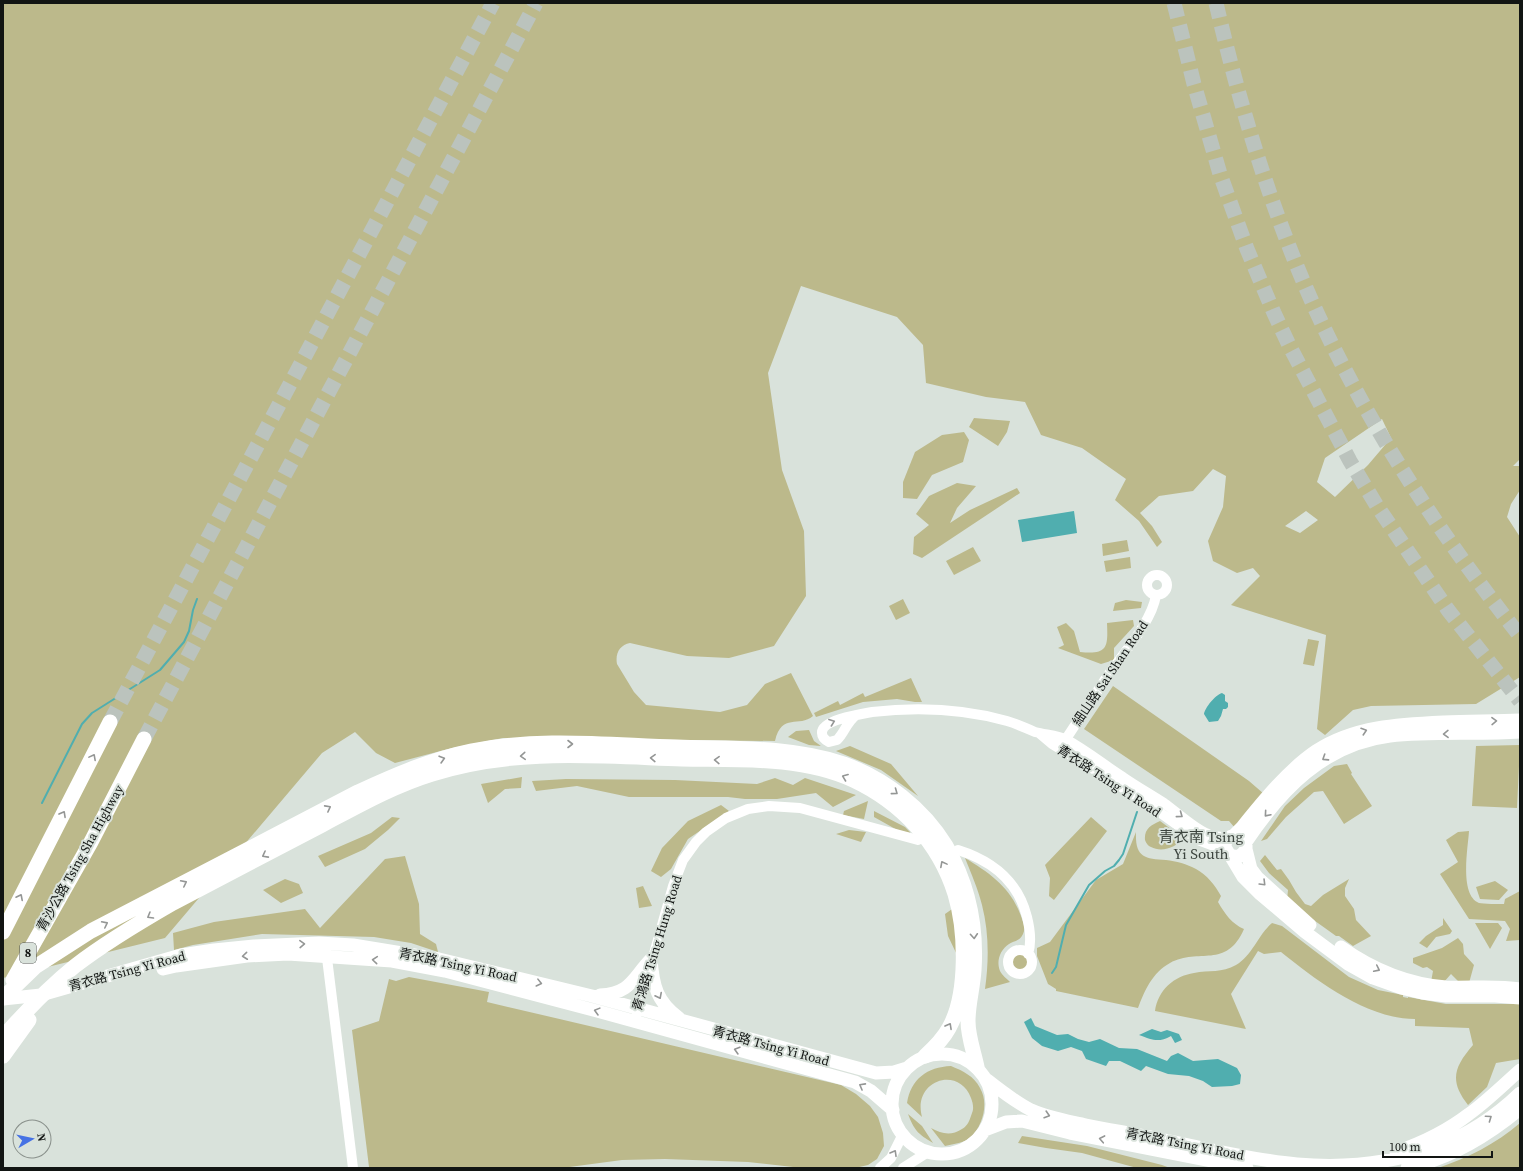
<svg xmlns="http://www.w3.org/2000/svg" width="1523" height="1171" viewBox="0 0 1523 1171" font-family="'Source Serif 4','Noto Sans TC',serif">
  <rect width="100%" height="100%" fill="#d9e2db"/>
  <!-- green -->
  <path fill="#bcb98b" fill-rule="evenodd" d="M3,3H1520V459L1513,466H1520V490L1511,504L1507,517L1520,537V677L1476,704L1371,706L1353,710L1325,735L1317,729L1326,635L1231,605L1260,576L1253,568L1237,573L1213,561L1208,541L1223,507L1226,476L1213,469L1193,491L1159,496L1140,513L1152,526L1162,542L1157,547L1139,521L1115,500L1126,479L1082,448L1041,435L1025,402L986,397L926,383L923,345L897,317L801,286L768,373L782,470L804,531L806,596L774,646L729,658L687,656L630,643C620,645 615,653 617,664L634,692L646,705L720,712L747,705L765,684L791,673L813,716C799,728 782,712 775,741L503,738L452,748L395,763L376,753L355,732L322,753L165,938L3,978ZM1382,419L1391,438L1368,465L1335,497L1317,482L1325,458ZM1306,511L1318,520L1300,533L1285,526Z
    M974,418L1010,421L1007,432L998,446L969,427Z
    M964,432L969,440L963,462L932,475L917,499L903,498V482L915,452L942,435Z
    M957,483L976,486L957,508L950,523L970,510L1017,488L1020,493L922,558L913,554L914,537L929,525L916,514L929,496Z
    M1127,540L1129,551L1103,556L1102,544Z
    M973,547L981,561L954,575L946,561Z
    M1130,557L1131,568L1106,572L1104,561Z
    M903,599L910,613L896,620L889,606Z
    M1126,600L1142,602L1141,608L1113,611L1115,603Z
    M1133,620L1134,626L1114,648V660L1101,664L1058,648L1064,645L1057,627L1066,623L1074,631L1080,652C1108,655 1108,647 1107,623Z
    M1308,639L1319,641L1314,666L1303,664Z
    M911,678L922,702H915L897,699L863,702L816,717L814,713L838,701L840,705L863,693L865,697Z
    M1113,686L1249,781L1264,794L1235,828L1229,821H1221L1084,729Z
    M809,730L814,741L821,746L809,745L788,737L796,731Z
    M1520,745L1517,808L1472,806L1476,746Z
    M850,746L891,764L918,796L881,770L836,751Z
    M1347,764L1352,773L1351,774L1372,806L1344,824L1323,791L1314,792L1286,817L1267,839L1261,841L1285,806L1304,788L1334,766Z
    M522,777L521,788L505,789L488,803L481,784Z
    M775,778L793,785L805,778L856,795L833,807L816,793L777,799H745L728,797H629L577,786L536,791L532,781L566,779L675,780L757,784Z
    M868,801L864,819L843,815L844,811Z
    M721,805L729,811L688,839L671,869L661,877L651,871L662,848L688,821Z
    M874,811L905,827L911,833L899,831L874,817Z
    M392,817L400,818L388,830L365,849L325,867L318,856L371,833Z
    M1091,817L1107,831L1054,900L1049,896L1050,878L1045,865Z
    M1160,821L1183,838C1177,847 1162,853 1151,847C1148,846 1146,843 1145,840C1144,829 1151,825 1160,821Z
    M849,830L866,832L861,842L836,834Z
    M1469,831C1468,848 1459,895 1479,903C1483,904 1499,904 1504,904L1505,899L1520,891V940L1506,941L1510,929L1505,921L1469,919L1440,874L1458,862L1446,840L1458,832Z
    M1136,832C1135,857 1144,859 1166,860C1176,861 1187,864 1196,869C1207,875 1215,885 1221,896L1218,902C1225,914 1232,924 1244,929C1226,970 1199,947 1170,963C1152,973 1145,990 1138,1008L1056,991V989L1048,984L1037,956V948L1050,942L1096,880L1123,864Z
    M1265,855L1277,870L1281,869L1289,880L1296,892L1305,904L1311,906L1323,895L1349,879L1345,888V896L1354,909L1356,920L1371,936L1353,946L1339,936H1336C1320,924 1303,913 1287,900L1288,890L1269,873L1260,861Z
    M405,856L419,904L420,934L436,944L438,952L411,943L374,937L262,934L193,945L174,950L173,933L214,922L305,909L320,928L385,859Z
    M965,858C990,873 1011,888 1021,916C1023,922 1026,928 1023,934C1020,941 1014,941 1009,944C1000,950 996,961 1000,971C1002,975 1007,979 1010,982L985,989C989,961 989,932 982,905C978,889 971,873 965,858Z
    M285,879L299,884L303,893L281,903L263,890Z
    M1495,881L1508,890L1499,900L1480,899L1476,887Z
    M643,886L652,906L639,908L636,888Z
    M955,907L958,957L948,936L945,914Z
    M1443,918L1452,931L1450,934L1436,937L1427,948L1419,943L1426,936L1443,925Z
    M1272,923L1282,926L1349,977L1378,990L1403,995V997L1408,998V997L1446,1004H1520V1059L1496,1063L1487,1087L1468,1105C1449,1081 1454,1067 1473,1045L1469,1028L1415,1026V1019C1367,1019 1317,981 1281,952L1264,954L1258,951L1231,994L1246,1029L1155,1011C1158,990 1174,976 1194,973C1209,970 1222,973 1236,965C1252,956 1258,935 1272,923Z
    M1475,923H1498L1502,928L1490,949Z
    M1458,938L1463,944L1464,954L1474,965L1469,983L1462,985L1451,974L1444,982H1431L1433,971L1427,967L1423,968L1413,963V958L1442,948Z
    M1010 962a9 9 0 1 1 18 0a9 9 0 1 1-18 0Z
    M409,977L489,992L487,1002L841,1085L856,1094L870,1106L878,1117L883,1133L884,1146L877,1159L868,1165L855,1168H802L748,1162L665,1159L622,1160L562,1168H371L369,1167L352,1030L379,1021L389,979L396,981Z
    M951,1066C963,1071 974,1076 980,1088C989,1103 983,1125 971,1137C964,1143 954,1144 945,1146L931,1128C942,1134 951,1136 962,1129C968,1126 970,1119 972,1113C974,1109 973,1103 971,1098C959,1065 912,1080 922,1117L907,1103C911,1079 927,1067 951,1066Z
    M908,1114L922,1126L933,1143C918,1134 914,1130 908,1114Z
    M1520,1123V1168H1438C1467,1158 1496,1144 1520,1123Z
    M1022,1136L1087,1146L1162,1165L1170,1168H1137L1082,1153L1046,1148L1018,1143Z"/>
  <!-- water -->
  <path fill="#50aeaf" d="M1074,511L1077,533L1022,542L1018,520Z
    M1222,693L1225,695V701L1228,703V707L1226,709H1223L1221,716L1218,721L1209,722L1204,714C1205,708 1215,695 1222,693Z
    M1031,1018L1035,1026L1057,1035L1068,1034L1078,1039L1089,1042L1100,1039L1119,1048L1137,1049L1167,1061L1171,1056L1178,1053L1193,1061L1218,1059L1237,1068L1241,1075L1240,1084L1232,1086L1212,1087L1203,1081L1189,1076L1168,1074L1146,1066L1141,1071L1120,1061H1109L1106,1066L1086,1059L1082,1051L1071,1047L1058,1051L1042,1046L1032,1038L1024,1022Z
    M1152,1029L1161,1032L1167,1030L1179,1034L1182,1040L1175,1043L1171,1036C1158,1043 1153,1040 1139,1035Z"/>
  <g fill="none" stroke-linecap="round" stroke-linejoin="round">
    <!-- stream -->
    <path stroke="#50aeaf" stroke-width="2" d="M42,803L82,724L92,713L160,670L184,642L189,631L193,610L197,599
      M1052,973L1056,967L1066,925L1089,885L1105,871L1114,866L1119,860L1123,854L1137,812"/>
    <!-- highway-tunnel -->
    <path stroke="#bbc3bd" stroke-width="15" stroke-dasharray="15 8" stroke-linecap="butt" d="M1174,3L1194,84L1220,174L1247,249L1274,313L1289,345L1350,461L1377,506L1448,610L1520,701
      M1216,3C1240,106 1270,207 1313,304C1367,424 1439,533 1520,636
      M110,722L493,3
      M144,739L536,3"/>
    <!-- minor -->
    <path stroke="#fff" stroke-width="10" d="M1147 585a10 10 0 1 1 20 0a10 10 0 1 1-20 0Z
      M856,715C846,723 845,732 837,740L829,742C825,740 822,737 822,733C821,720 861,714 872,712C916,707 964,709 1007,721C1017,724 1026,728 1035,732C1046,735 1057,735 1067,740C1087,751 1104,765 1123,777C1136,786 1150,794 1164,803C1177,812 1193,828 1208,834C1215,837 1222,837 1229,837
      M1039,733L1052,744L1105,776L1162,814L1198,840L1214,846L1225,847
      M1062,745C1076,724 1090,702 1104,681C1119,658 1152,623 1156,595
      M958,850C993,861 1018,881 1027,917C1030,929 1032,942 1028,954
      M326,950L353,1168
      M1008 962a12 12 0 1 1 24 0a12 12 0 1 1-24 0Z
      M637,1014L673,886L683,860L696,842L706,832L726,818L748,809L769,806L800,808L918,840
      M880,1168L891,1158L903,1134
      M903,1168L928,1152"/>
    <!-- major -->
    <path stroke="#fff" stroke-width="13" d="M1234,835L1242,827C1263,801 1288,770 1316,751C1354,726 1400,724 1444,722C1469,721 1495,721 1520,720
      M1246,842C1281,790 1324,744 1390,736C1433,731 1477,735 1520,732
      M1246,849L1251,869L1257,877L1310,925
      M1230,855C1237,858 1242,856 1246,849V842C1239,831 1225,834 1225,847L1243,877L1259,893L1305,932L1348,964L1373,978L1401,988L1422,993L1446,996H1495L1520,998
      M1341,947C1372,969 1408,984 1446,987C1471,988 1495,985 1520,989
      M651,959C653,986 657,1002 679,1018
      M163,969L176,966L247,956L288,954L392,961L445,971L597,1011L855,1082L871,1091L893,1110
      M600,995C631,993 632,979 651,959
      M3,999L41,995L181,955L214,950L254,946L319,943L353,945L439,959L592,996L876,1073L894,1072L907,1068
      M892 1104a50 50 0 1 1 100 0a50 50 0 1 1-100 0Z
      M986,1079C1000,1090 1015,1102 1031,1110C1048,1118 1068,1121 1086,1125C1111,1130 1136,1134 1160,1139C1206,1148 1251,1160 1297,1164C1381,1171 1459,1152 1520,1093
      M985,1130L1006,1122L1022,1121L1070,1133L1247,1168
      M1396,1152C1422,1143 1447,1131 1469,1114C1487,1101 1503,1085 1520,1070
      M1407,1168C1450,1159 1486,1137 1520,1109"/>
    <!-- highway -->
    <path stroke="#fff" stroke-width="15" d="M3,932L110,722
      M13,980L91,842L144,739
      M3,998L35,967L91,931L358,792C395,775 432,759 471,751C539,737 609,745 677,747C732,749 791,746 844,764C885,779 923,808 946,846C968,884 977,926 974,970C973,987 968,1004 968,1021C968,1037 974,1052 977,1067
      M3,1037C25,1012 49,987 75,966C106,942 140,922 173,903C223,877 273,851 322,825C358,806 393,786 432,774C514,748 597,756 682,759C738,760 801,756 853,780C902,803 939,843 955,894C966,931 968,994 949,1028C943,1039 934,1048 925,1056
      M3,1056L29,1020"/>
  </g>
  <!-- one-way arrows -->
  <defs><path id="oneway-chevron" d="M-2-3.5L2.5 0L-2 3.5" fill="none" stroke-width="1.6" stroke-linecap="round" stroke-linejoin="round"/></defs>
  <g stroke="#949695">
    <use href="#oneway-chevron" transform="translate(1494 721) rotate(-1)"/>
    <use href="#oneway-chevron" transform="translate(832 722) rotate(-20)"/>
    <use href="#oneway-chevron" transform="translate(1364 731) rotate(-18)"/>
    <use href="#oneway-chevron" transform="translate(1446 734) rotate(179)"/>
    <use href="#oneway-chevron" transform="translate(570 744)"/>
    <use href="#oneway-chevron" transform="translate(523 756) rotate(176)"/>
    <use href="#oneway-chevron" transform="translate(93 757) rotate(-62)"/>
    <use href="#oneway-chevron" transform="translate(653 758) rotate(-178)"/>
    <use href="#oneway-chevron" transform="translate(1325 758) rotate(147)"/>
    <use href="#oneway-chevron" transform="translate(442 759) rotate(-16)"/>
    <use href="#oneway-chevron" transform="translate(717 760) rotate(-178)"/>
    <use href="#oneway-chevron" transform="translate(845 777) rotate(-159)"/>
    <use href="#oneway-chevron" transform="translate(895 792) rotate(36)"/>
    <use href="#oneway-chevron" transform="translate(328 808) rotate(-28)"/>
    <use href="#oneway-chevron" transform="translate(63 814) rotate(-61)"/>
    <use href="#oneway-chevron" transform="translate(1267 814) rotate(131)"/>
    <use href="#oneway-chevron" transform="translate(1180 815) rotate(36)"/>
    <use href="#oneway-chevron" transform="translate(265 855) rotate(152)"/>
    <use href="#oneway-chevron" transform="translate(943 864) rotate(-118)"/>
    <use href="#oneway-chevron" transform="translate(184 883) rotate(-27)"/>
    <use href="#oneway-chevron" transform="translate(1263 883) rotate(45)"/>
    <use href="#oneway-chevron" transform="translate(20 897) rotate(-63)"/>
    <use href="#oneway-chevron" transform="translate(150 916) rotate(150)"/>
    <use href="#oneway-chevron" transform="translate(105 924) rotate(-27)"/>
    <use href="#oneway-chevron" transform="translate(974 936) rotate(86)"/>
    <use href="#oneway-chevron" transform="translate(302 944) rotate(-2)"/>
    <use href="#oneway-chevron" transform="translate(245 956) rotate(174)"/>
    <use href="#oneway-chevron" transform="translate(375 960) rotate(-175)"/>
    <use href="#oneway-chevron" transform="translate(1377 969) rotate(26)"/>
    <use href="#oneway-chevron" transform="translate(539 983) rotate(14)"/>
    <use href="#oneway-chevron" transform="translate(659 996) rotate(63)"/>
    <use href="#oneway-chevron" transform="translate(597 1011) rotate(-165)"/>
    <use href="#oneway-chevron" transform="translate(949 1026) rotate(-61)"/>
    <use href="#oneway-chevron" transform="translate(737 1050) rotate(-164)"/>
    <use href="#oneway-chevron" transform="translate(862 1086) rotate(-151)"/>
    <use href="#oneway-chevron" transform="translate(1047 1115) rotate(17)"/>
    <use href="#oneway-chevron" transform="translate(1489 1118) rotate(-35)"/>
    <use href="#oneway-chevron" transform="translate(1102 1139) rotate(-169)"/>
    <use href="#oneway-chevron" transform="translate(894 1153) rotate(-60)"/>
  </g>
  <g text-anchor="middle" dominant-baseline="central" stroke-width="4" stroke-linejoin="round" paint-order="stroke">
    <!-- shield labels -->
    <rect fill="#d9e2db" stroke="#4e524f" stroke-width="1" x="20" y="943" width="16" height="20" rx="3"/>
    <g font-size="12" font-weight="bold" fill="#121513">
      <text x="28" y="953">8</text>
    </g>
    <!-- street labels -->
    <g font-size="13" fill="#121513" stroke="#d9e2db">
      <text transform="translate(1110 673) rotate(-56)">細山路 Sai Shan Road</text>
      <text transform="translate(1109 781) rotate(33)">青衣路 Tsing Yi Road</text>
      <text transform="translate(80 858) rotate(-61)">青沙公路 Tsing Sha Highway</text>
      <text transform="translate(657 943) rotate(-73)">青鴻路 Tsing Hung Road</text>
      <text transform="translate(458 965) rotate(12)">青衣路 Tsing Yi Road</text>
      <text transform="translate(127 971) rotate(-15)">青衣路 Tsing Yi Road</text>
      <text transform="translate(771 1046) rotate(15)">青衣路 Tsing Yi Road</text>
      <text transform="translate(1185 1144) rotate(11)">青衣路 Tsing Yi Road</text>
    </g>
    <!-- quarter labels -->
    <g font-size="15" fill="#3c443e" stroke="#d9e2db">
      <text x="1201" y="836">青衣南 Tsing<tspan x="1201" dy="17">Yi South</tspan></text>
    </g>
  </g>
  <!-- border -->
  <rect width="1523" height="1171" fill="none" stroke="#121513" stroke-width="8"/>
  <!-- north arrow -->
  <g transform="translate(32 1139) rotate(81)"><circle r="19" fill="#d9e2db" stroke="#89908b"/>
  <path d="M0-3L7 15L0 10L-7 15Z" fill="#4672e4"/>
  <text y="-6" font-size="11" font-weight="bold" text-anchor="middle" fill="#121513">N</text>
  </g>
  <!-- scale -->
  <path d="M1383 1151v6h109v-6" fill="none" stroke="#121513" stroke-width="2"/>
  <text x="1389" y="1151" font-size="12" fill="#121513" stroke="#d9e2db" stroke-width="3" paint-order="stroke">100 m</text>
</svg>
